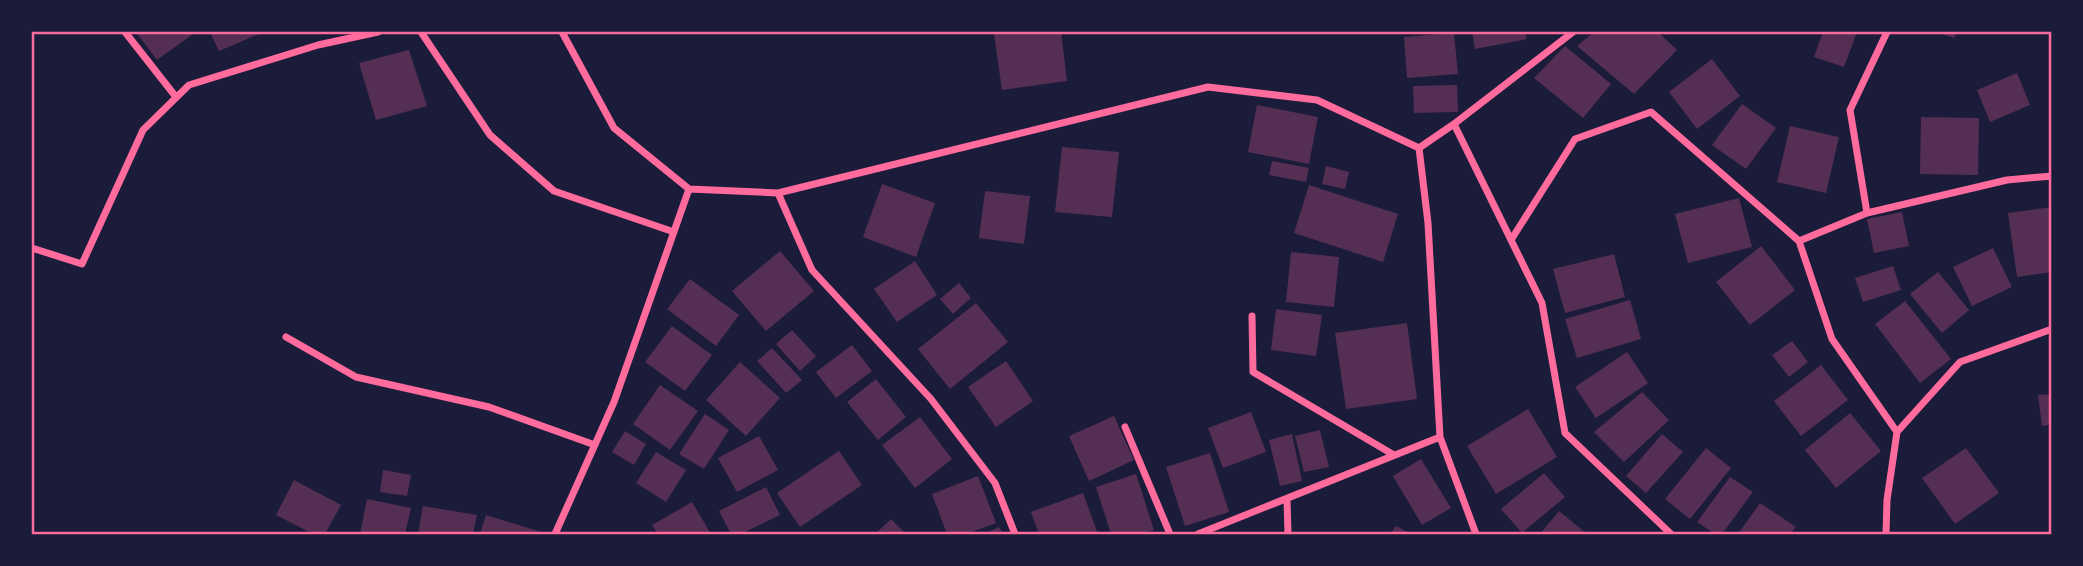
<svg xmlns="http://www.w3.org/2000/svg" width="2083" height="566" viewBox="0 0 2083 566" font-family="Overpass,sans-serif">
  <rect width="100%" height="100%" fill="#1b1b3a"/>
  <!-- building -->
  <path fill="#542f53" d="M136,32H196L157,60Z
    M210,32H258L259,34L219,51Z
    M1009,32H1061L1067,81L1002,90L994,34Z
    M1472,32H1525L1527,39L1475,49Z
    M1594,32H1658L1677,50L1634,94L1577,46Z
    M1823,32H1857L1844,67L1814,57Z
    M1937,32H1957L1954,38Z
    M1454,33L1458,74L1407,78L1404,37Z
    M1565,46L1611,84L1583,118L1534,78Z
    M409,50L427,106L376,120L359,63Z
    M1712,59L1740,96L1697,129L1669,92Z
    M2017,73L2030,105L1990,122L1977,90Z
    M1457,85L1458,112L1414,113L1413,86Z
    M1742,104L1776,128L1746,169L1712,145Z
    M1257,105L1318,117L1309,164L1248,152Z
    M1921,117L1979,118L1978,175L1920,174Z
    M1790,126L1839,137L1826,193L1777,182Z
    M1062,147L1119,152L1112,217L1055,212Z
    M1272,161L1309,168L1306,182L1269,175Z
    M1326,166L1349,172L1345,189L1322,184Z
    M882,184L935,203L916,257L863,237Z
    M1309,185L1398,214L1383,262L1294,233Z
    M985,191L1030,196L1024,244L979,238Z
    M1739,198L1752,247L1688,263L1675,214Z
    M2052,207V272L2017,277L2008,213Z
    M1902,212L1909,246L1874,253L1867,219Z
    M1761,246L1795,290L1750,325L1716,282Z
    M1993,248L2012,287L1972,306L1953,267Z
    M780,251L814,291L766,331L732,291Z
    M1291,252L1339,257L1334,307L1286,302Z
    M1614,254L1625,297L1565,313L1553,269Z
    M915,261L937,295L897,322L874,289Z
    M1893,266L1901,290L1863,302L1855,278Z
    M1938,272L1969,310L1942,333L1910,294Z
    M690,279L739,315L716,346L667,309Z
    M959,283L971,298L953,314L940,299Z
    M1630,300L1641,339L1577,358L1565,319Z
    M1905,301L1951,359L1920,383L1875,324Z
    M976,303L1008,342L950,389L918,349Z
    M1276,309L1322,315L1316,356L1271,350Z
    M1407,323L1417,399L1346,409L1335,333Z
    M672,326L712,355L685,391L645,362Z
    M792,330L816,356L800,371L776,344Z
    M1792,341L1808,362L1789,377L1772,355Z
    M852,345L872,371L836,398L816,372Z
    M772,348L802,380L786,393L757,361Z
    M1627,352L1648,383L1596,418L1575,387Z
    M1006,361L1033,401L996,427L968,387Z
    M740,362L780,398L746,436L706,400Z
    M1821,365L1848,400L1801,436L1774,401Z
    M876,379L906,417L878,440L847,402Z
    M660,385L698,411L670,450L633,424Z
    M1642,392L1669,420L1624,462L1594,432Z
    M2052,394V424L2042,426L2038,395Z
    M1528,409L1557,457L1496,494L1467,446Z
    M1251,412L1266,452L1223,468L1208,428Z
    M1850,413L1881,451L1836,488L1805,450Z
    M705,414L729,430L704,469L679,454Z
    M1114,416L1134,460L1089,481L1069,436Z
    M920,417L952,459L915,488L882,445Z
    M1320,430L1329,467L1304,472L1295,436Z
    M625,431L646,444L634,465L612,452Z
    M1292,434L1302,481L1280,486L1269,440Z
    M1662,434L1683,452L1646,493L1626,476Z
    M759,436L778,470L737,492L718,458Z
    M1706,448L1731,468L1690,519L1665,499Z
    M1966,448L1999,493L1955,524L1922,478Z
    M839,451L862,485L800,527L777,493Z
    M656,452L686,470L666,502L636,483Z
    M1210,453L1229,512L1185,526L1166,467Z
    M1421,459L1451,508L1422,525L1393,476Z
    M383,470L411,475L407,496L380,492Z
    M1544,473L1565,497L1522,533L1501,509Z
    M1136,474L1154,530L1141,534H1111L1096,487Z
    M978,476L996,523L966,534H947L932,494Z
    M1730,477L1753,492L1722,534H1715L1697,522Z
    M294,480L341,505L325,534H313L276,515Z
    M766,487L780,515L741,534H731L719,511Z
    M1083,493L1098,534H1039L1031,512Z
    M367,499L411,508L405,534H360Z
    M692,502L711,534H658L652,525Z
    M1760,503L1796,527L1790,534H1738Z
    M423,506L477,515L473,534H418Z
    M1559,511L1587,534H1540Z
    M486,515L541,532L540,534H480Z
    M891,519L906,534H875Z
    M1396,526L1411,534H1390Z
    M999,527L1003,534H984Z"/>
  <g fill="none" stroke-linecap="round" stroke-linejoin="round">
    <!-- minor -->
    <path stroke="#ff6b9d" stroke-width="7" d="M125,32L176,97
      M421,32L490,135L554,191L674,232
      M562,32L614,128L689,189L778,193L1208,87L1317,100L1419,148L1428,223L1440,437L1476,534
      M1454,124L1542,303L1565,433L1671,534
      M1419,148L1454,124L1573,32
      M778,193L812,270L931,399L995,483L1015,534
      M1867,213L1850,110L1887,32
      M1511,240L1575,139L1651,112L1799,241L1832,339L1897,432L1887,500L1886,534
      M1799,241L1867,213L2007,180L2052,176
      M32,248L82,264L143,130L189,85L318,45L378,32
      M1252,316L1253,372L1394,455
      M286,337L356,377L489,407L595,445
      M1125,427L1170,534
      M1897,432L1960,362L2052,329
      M1287,499L1288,534
      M555,534L614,402L689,189
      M1198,534L1440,437"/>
  </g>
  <!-- border -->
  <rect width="2083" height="566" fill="none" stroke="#1b1b3a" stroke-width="66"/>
  <rect x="33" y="33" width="2017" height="500" fill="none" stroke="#ff6b9d" stroke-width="2.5"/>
</svg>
